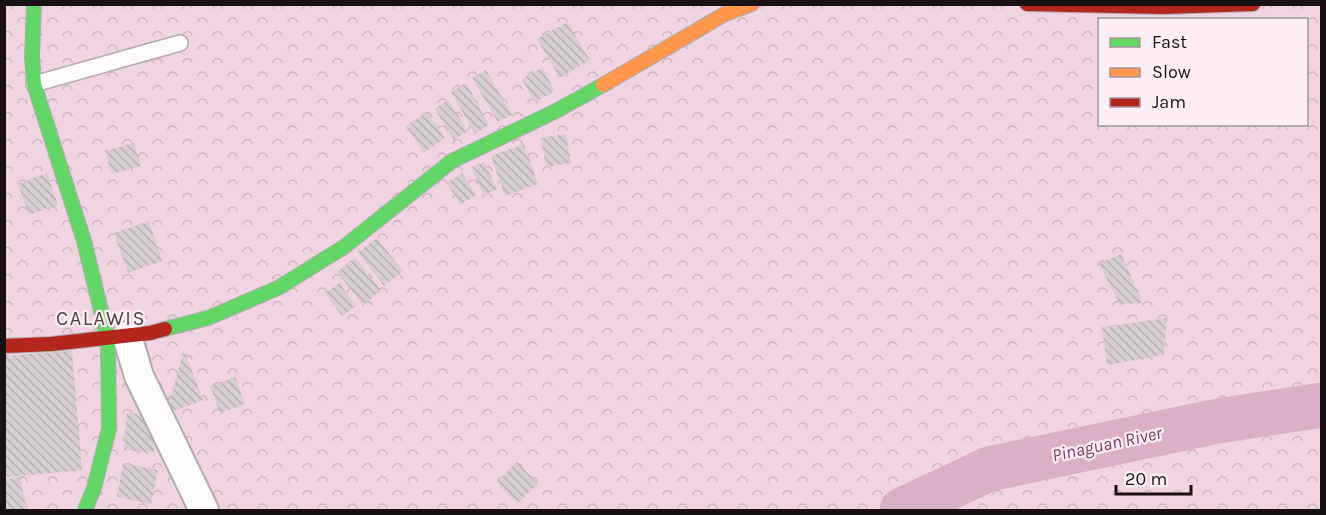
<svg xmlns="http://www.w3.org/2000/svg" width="1326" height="515" viewBox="0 0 1326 515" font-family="Karla,sans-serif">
  <defs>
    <pattern id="forest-crowns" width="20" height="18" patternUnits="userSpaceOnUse" patternTransform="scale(1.5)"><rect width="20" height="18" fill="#f0d4e1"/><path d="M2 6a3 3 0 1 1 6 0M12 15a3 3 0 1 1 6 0" fill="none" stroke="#cdb5c0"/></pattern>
    <pattern id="building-back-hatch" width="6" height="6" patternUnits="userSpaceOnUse" patternTransform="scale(1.5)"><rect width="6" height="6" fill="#d6ced2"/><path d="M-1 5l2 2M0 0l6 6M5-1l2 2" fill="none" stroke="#b7b0b3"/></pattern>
  </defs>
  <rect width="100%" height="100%" fill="#efe4e9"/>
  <!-- forest -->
  <path fill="url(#forest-crowns)" fill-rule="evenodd" d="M5,5H1321V510H5ZM1100,20H1306V124H1100Z"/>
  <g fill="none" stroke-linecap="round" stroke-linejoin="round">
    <!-- river -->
    <path stroke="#dbb0c6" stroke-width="45" d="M902,510L989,469L1218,421L1322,405"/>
  </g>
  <!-- building -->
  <path fill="url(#building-back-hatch)" d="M567,22L590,60L560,78L537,39Z
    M542,68L555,91L535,102L522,79Z
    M486,70L512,115L498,122L472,78Z
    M466,83L489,125L475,134L451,92Z
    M448,100L468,131L454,140L435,109Z
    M427,112L445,138L424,153L406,126Z
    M566,134L571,163L546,167L541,138Z
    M134,143L141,166L112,174L105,151Z
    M524,144L538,184L505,196L491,156Z
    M484,162L497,189L484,195L471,168Z
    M47,173L58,205L29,215L18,184Z
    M462,173L476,195L460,205L447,183Z
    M149,221L162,261L128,273L114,233Z
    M377,238L403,271L384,286L358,252Z
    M1121,254L1143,303L1120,304L1099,264Z
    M355,258L381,290L363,305L337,272Z
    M339,283L356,306L342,316L325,294Z
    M1167,318L1164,355L1107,365L1102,327Z
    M184,350L203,400L166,414Z
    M72,351L82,470L7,477L4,448V356Z
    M235,377L245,404L220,413L210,386Z
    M127,413L157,416L154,453L124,450Z
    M517,462L538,484L517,504L496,482Z
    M123,463L158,470L151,504L117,497Z
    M20,477L27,510H4V480Z"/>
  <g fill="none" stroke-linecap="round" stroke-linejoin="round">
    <!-- lane casing -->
    <g stroke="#b2abae" stroke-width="18">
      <path id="lane" d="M34,84L180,43"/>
    </g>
    <!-- street casing -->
    <g stroke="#b2abae" stroke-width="32">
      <path id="street" d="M127,336L139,376L204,510"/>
    </g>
    <!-- fast casing -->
    <g stroke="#b2abae" stroke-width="16">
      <path id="fast" d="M34,4L32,57L34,84L84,241L108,339L109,429L94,488L85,510
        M165,329L208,318L278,288L344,247L452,161L556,111L603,85"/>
    </g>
    <!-- slow casing -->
    <g stroke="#b2abae" stroke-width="16">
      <path id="slow" d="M603,85L725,14L752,4"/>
    </g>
    <!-- jam casing -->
    <g stroke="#b2abae" stroke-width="16">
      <path id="jam" d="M1027,4L1163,7L1253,4
        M4,346L51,344L150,333L165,329"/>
    </g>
    <!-- lane -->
    <use href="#lane" stroke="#fdfbfc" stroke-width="15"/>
    <!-- street -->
    <use href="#street" stroke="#fdfbfc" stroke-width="28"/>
    <!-- fast -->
    <use href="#fast" stroke="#63d668" stroke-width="14"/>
    <!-- slow -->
    <use href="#slow" stroke="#ff974d" stroke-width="14"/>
    <!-- jam -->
    <use href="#jam" stroke="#b3261e" stroke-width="14"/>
  </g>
  <g text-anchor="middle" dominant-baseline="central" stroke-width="4.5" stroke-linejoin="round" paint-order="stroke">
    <!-- water labels -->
    <g font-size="18" font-style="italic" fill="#7b375e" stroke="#feeef6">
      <text transform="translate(1107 444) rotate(-12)">Pinaguan River</text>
    </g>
    <!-- quarter labels -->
    <g font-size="20" letter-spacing="1.5" fill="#4e3f46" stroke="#feeef6">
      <text x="101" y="318">CALAWIS</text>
    </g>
  </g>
  <!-- border -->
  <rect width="1326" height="515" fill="none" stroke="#181114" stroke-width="12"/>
  <!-- legend -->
  <rect x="1098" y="18" width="210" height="108" fill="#feeef6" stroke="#a2969c" stroke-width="1.5"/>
  <rect x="1110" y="38" width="30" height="9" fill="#63d668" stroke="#a2969c" stroke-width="1.5"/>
  <text x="1152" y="48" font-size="18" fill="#181114">Fast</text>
  <rect x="1110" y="68" width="30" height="9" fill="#ff974d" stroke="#a2969c" stroke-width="1.5"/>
  <text x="1152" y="78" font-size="18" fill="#181114">Slow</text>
  <rect x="1110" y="98" width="30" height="9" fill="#b3261e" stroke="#a2969c" stroke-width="1.5"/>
  <text x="1152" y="108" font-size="18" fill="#181114">Jam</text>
  <!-- scale -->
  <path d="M1116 485v9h75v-9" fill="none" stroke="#181114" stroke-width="3"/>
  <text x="1125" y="485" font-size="18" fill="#181114" stroke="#feeef6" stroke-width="4.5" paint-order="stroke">20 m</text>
</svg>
